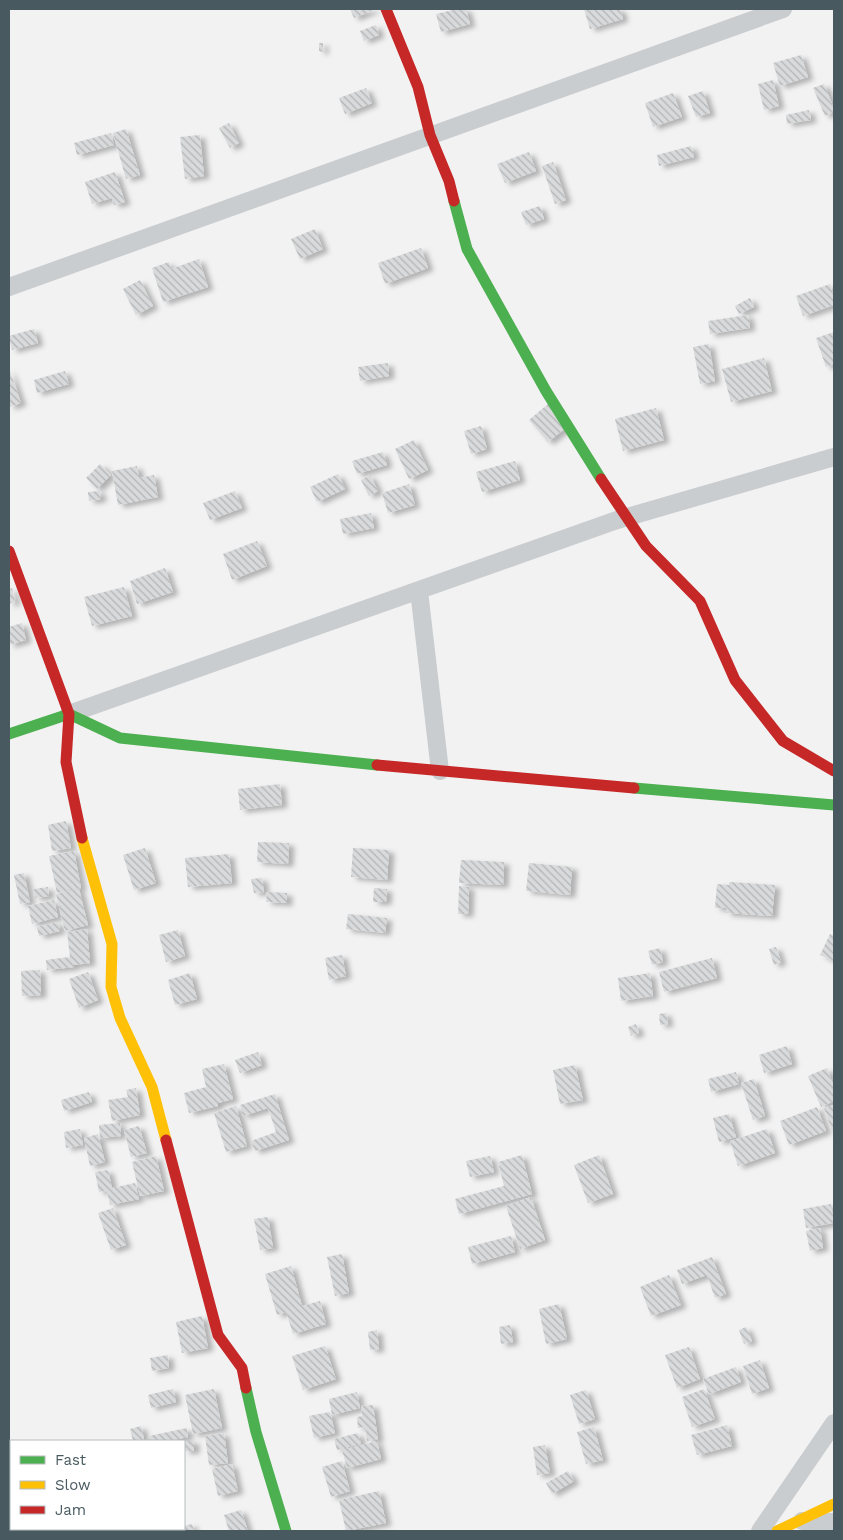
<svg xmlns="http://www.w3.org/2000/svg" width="843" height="1540" viewBox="0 0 843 1540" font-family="'Work Sans',sans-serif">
  <defs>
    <pattern id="building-back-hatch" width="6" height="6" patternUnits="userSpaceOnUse" patternTransform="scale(1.25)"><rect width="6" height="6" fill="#d9dadb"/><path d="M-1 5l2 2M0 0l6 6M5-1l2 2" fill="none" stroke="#b2b4b5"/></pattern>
    <filter id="shadow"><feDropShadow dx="5.5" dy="3" stdDeviation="2.5" flood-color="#0004"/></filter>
  </defs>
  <rect width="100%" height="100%" fill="#f3f2f2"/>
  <!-- building -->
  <path fill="url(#building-back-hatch)" filter="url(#shadow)" d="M350,9H376L354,18Z
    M457,9H466L470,24L441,32L436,14Z
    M584,9H620L623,19L590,29Z
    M376,25L379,35L364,41L360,31Z
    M319,43H323V52L319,51Z
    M801,55L808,77L780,86L773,63Z
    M773,80L779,106L764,110L758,84Z
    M824,84L834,109V112L825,116L813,88Z
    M366,88L372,103L345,114L339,98Z
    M703,91L710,113L696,117L688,96Z
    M673,93L682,117L653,127L645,103Z
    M809,110L811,120L787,124L786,115Z
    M229,123L239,143L230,148L219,128Z
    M126,129L140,175L126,179L113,133Z
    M111,133L114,145L77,155L74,143Z
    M200,135L204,176L185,179L180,137Z
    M691,146L694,157L659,166L657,155Z
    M529,152L536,171L505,183L497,164Z
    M553,162L566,200L555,204L542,166Z
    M115,172L125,202L114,205L112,198L92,204L85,182Z
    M540,206L544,219L526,225L521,212Z
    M315,229L323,249L300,259L291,239Z
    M421,248L428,268L385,284L378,263Z
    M199,259L208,287L163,302L152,268L169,262L171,269Z
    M140,280L153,306L136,315L123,289Z
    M830,284L834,298V305L803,316L796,296Z
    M750,298L754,307L739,314L735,306Z
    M748,315L750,328L710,334L708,321Z
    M34,329L38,343L12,350L9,336Z
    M834,332V364L826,367L816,338Z
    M709,344L715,381L700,384L693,347Z
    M764,358L772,391L731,402L722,369Z
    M388,363L389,376L360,381L358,367Z
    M9,368L21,403L9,407Z
    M65,371L69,384L37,393L34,380Z
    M548,404L567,427L548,442L529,420Z
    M656,408L664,440L623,451L615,419Z
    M481,426L487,449L471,454L464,431Z
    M414,440L428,470L409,479L395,449Z
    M383,452L387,465L357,474L352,461Z
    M515,461L520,480L482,492L476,472Z
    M100,464L111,475L97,489L86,478Z
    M137,466L139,478L154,475L158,497L118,505L112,471Z
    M338,474L345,489L317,502L310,487Z
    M370,475L378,491L369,496L361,480Z
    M409,484L415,505L388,513L382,493Z
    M100,491L101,499L89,501L88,492Z
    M235,491L242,508L210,520L203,503Z
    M371,513L374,528L343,534L340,519Z
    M257,541L267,566L232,580L223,554Z
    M165,568L173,592L137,604L130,581Z
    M124,587L132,616L92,626L84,597Z
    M12,588L15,602L9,604V589Z
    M22,623L26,640L9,645V627Z
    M280,784L282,805L240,810L238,789Z
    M66,821L71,848L52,851L48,825Z
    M258,842L289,843L288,864L257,862Z
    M145,848L156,883L134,890L123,855Z
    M353,848L389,850L387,880L351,877Z
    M74,851L81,888L57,893L49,856Z
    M229,854L232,883L188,887L185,858Z
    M461,860L504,862L503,885L459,883Z
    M529,863L572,867L570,895L526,891Z
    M24,873L30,902L20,904L14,875Z
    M262,878L264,892L254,893L251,879Z
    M729,882L775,885L772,916L726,913V908H715L717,884L729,885Z
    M459,886L469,887L468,914H458Z
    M48,887L49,896L35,898L34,889Z
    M374,888L387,889L386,902H373Z
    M79,889L88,925L65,931L56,894Z
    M267,892L287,893V903L266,902Z
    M54,900L58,917L32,924L28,906Z
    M348,914L387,918L385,933L346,929Z
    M58,922L60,931L39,936L37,927Z
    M87,929L90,963L74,965V967L47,970L46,960L70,957L67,932Z
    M178,930L185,956L166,962L159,935Z
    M830,934L834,936V961L820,955Z
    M776,947L781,962L774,965L769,949Z
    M660,948L663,962L652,965L648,951Z
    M342,955L346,976L329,980L325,958Z
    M712,958L717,978L664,992L659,972Z
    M40,970L41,995L22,996L21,971Z
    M88,972L98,1000L79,1008L69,979Z
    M190,973L197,999L175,1005L168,980Z
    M650,973L653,996L621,1001L618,978Z
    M666,1013L668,1024L660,1025L659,1014Z
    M636,1024L639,1033L631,1036L628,1027Z
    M787,1046L792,1064L764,1073L759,1055Z
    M258,1052L262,1065L240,1073L235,1060Z
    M224,1064L233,1099L218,1103V1106L189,1113L184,1093L206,1087L202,1069Z
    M575,1065L583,1100L560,1104L553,1070Z
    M827,1068L834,1087V1101L821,1107L808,1076Z
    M736,1072L739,1084L711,1092L708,1079Z
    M754,1079L765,1116L753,1120L741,1083Z
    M136,1088L140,1115L112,1121L108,1100L128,1097L126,1090Z
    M89,1092L92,1102L64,1111L61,1100Z
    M275,1094L289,1140L255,1151L251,1141L276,1132L268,1108L243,1116L240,1105Z
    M834,1105V1130L832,1131L824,1108Z
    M236,1106L247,1146L226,1152L214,1113Z
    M817,1107L826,1131L789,1145L780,1121Z
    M729,1114L736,1137L719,1142L713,1118Z
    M120,1123L121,1136L100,1138L99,1125Z
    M139,1126L147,1153L131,1157L124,1130Z
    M80,1129L83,1145L66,1148L64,1132Z
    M767,1129L775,1153L738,1166L730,1141Z
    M98,1134L105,1162L90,1166L84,1138Z
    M522,1155L532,1194L459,1214L455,1199L504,1186L498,1162Z
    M599,1155L613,1194L588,1203L574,1165Z
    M156,1156L164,1191L140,1196L132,1162Z
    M490,1156L494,1172L470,1177L466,1161Z
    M108,1170L112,1188L135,1183L139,1199L110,1205L107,1191L99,1192L95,1172Z
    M531,1197L545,1240L520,1249L506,1206Z
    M831,1204L834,1223L806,1228L803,1209Z
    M113,1208L126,1245L111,1250L98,1213Z
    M268,1217L273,1248L260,1250L254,1219Z
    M820,1228L823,1248L810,1251L806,1231Z
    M511,1236L515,1252L472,1264L468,1247Z
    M342,1254L349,1293L335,1296L327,1257Z
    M712,1257L726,1294L715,1298L707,1275L682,1284L677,1270Z
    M291,1266L302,1306L320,1301L326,1324L293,1334L286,1312L277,1315L265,1274Z
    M669,1275L681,1305L651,1316L640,1287Z
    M559,1304L567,1339L546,1344L539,1309Z
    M202,1316L208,1348L182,1353L176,1322Z
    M510,1325L513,1342L501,1344L499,1327Z
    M746,1327L752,1341L744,1344L739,1330Z
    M377,1330L379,1349L370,1350L368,1332Z
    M325,1346L336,1379L303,1390L292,1356Z
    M689,1347L700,1379L677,1388L665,1355Z
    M168,1355L169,1368L152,1371L150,1358Z
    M760,1360L769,1388L752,1394L743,1366Z
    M736,1367L741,1382L709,1394L703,1379Z
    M173,1389L176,1402L151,1408L148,1395Z
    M214,1389L222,1428L193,1434L185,1395Z
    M704,1389L715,1419L692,1427L682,1397Z
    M586,1390L595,1419L579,1424L570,1395Z
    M357,1392L360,1408L332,1415L329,1399Z
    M373,1405L378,1439L367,1441L365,1427L358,1428L357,1417L362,1416L361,1406Z
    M330,1412L335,1433L314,1438L309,1416Z
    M727,1425L732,1446L697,1455L691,1435Z
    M141,1426L144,1439L133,1441L130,1429Z
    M594,1427L603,1460L586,1464L577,1432Z
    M187,1428L188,1437L168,1441H150L149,1436Z
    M224,1433L228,1463L209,1465L205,1436Z
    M358,1433L361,1444L337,1450L334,1439Z
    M184,1441H194V1451H184Z
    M377,1441L381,1459L347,1468L342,1450Z
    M545,1445L550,1473L537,1475L533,1447Z
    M342,1461L350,1491L331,1497L322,1467Z
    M232,1464L238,1491L218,1496L212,1469Z
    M568,1471L574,1481L552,1494L546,1483Z
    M379,1491L386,1523L346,1531L339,1500Z
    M241,1510L248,1531H229L224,1515Z
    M192,1524L194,1531H181L180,1529H184V1526Z"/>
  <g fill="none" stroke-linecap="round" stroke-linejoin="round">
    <!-- street -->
    <path stroke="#c9cdcf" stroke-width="18" d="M9,287L783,9
      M419,591L440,771
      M69,714L617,520L834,457
      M802,1521L834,1522
      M760,1531L834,1423"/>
    <!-- fast -->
    <path stroke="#4caf50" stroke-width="11" d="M454,201L467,249L546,391L601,479
      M9,734L69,714L120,738L377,765
      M634,788L834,805
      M246,1388L256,1432L286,1531"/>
    <!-- slow -->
    <path stroke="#ffc107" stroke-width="11" d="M82,838L112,944L111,987L120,1018L152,1087L166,1140
      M777,1531L834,1504"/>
    <!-- jam -->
    <path stroke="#c62828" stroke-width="11" d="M386,9L418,87L430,135L449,181L454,201
      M601,479L646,546L700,601L735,680L783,741L834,771
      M9,551L69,714L66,762L82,838
      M377,765L634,788
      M166,1140L218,1335L242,1368L246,1388"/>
  </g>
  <!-- border -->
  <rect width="843" height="1540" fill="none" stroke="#485a60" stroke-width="20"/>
  <!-- legend -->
  <rect x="10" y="1440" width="175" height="90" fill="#ffffff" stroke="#b6bdbf"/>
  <rect x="20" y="1456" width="25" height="8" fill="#4caf50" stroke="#b6bdbf"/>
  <text x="55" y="1465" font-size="15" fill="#485a60">Fast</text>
  <rect x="20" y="1481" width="25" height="8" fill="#ffc107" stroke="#b6bdbf"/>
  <text x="55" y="1490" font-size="15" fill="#485a60">Slow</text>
  <rect x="20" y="1506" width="25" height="8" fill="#c62828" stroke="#b6bdbf"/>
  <text x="55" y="1515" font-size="15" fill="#485a60">Jam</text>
</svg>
